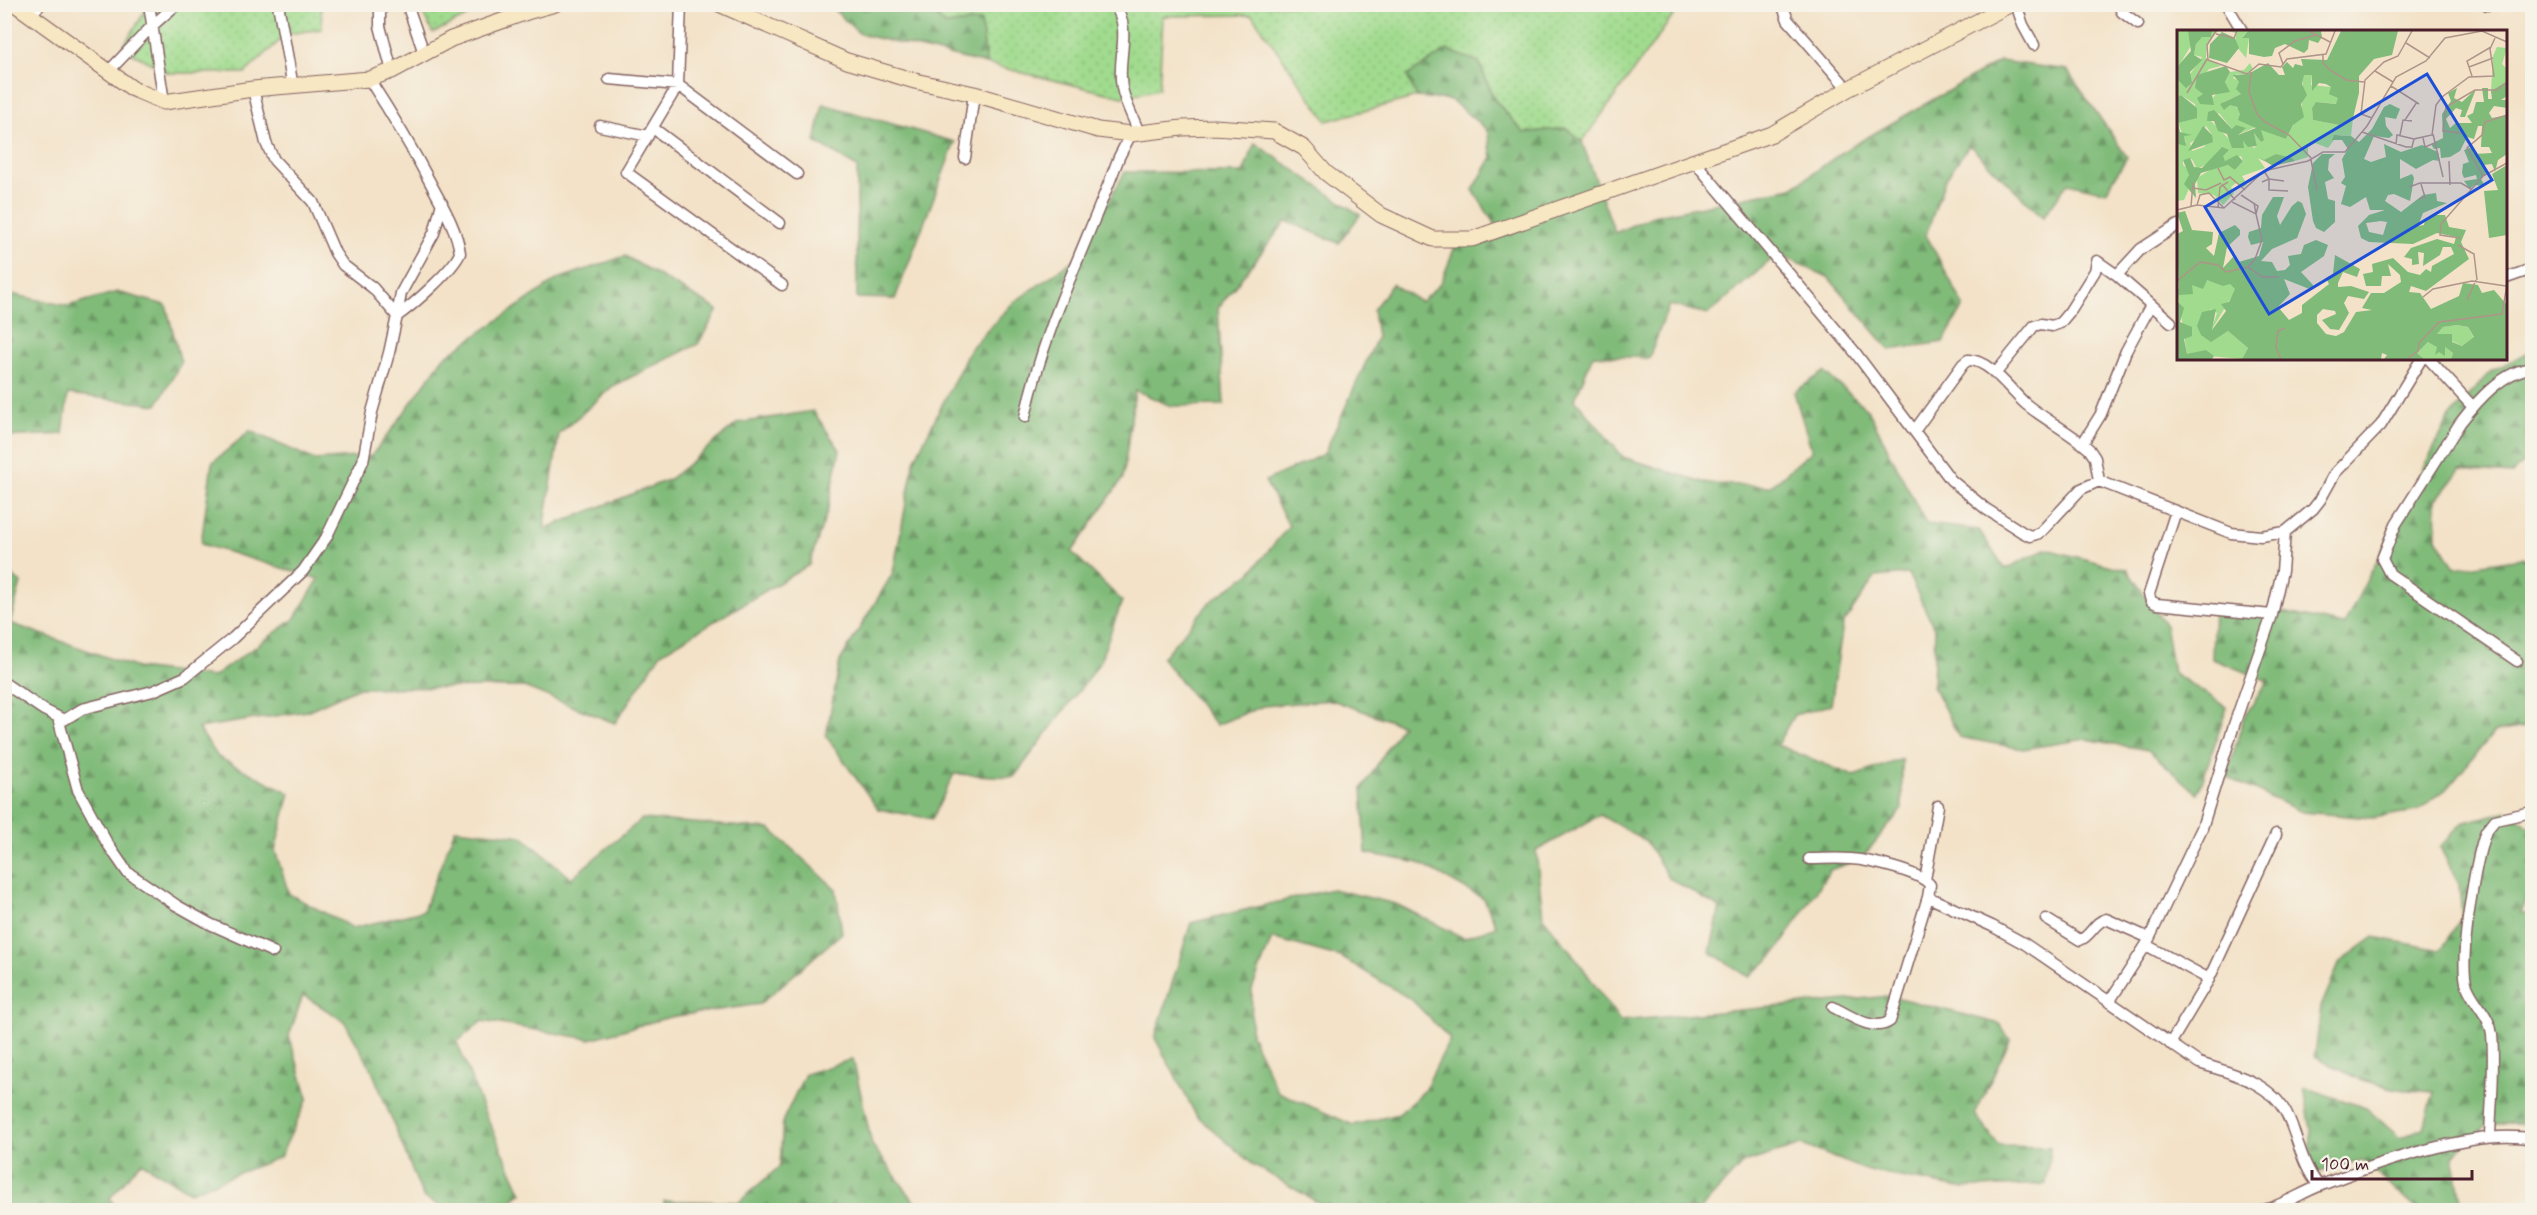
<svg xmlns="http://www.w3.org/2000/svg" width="2537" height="1215" viewBox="0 0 2537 1215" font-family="Mynerve,sans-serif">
  <defs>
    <pattern id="grass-dots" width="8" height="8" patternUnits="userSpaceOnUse" patternTransform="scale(1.5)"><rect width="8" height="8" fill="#a0db8e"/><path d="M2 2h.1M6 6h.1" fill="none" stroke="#8bbc7b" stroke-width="1.8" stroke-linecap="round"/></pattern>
    <pattern id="forest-firs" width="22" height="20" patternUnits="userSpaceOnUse" patternTransform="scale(1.5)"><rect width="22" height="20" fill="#80bb79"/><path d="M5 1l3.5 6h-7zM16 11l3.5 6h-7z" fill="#6b9763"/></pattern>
  </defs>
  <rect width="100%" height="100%" fill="#f7f3e8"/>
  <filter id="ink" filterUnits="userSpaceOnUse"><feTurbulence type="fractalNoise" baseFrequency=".0167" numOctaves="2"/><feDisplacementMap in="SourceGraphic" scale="12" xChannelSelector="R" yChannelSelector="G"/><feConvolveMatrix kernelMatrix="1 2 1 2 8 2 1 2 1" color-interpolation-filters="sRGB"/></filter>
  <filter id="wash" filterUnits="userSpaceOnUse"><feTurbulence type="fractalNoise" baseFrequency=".008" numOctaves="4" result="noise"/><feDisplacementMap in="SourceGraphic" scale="24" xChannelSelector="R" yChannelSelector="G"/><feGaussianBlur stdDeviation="1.35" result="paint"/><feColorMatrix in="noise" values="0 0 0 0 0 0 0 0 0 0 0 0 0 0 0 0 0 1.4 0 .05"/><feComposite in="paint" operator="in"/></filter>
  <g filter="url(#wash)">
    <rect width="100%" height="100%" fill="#f3e2c8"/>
    <!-- grass -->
    <path fill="url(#grass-dots)" stroke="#757d5c" stroke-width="1.5" d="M149,5H321L322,29L287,34L245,73H169L122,48Z
      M418,5H466L470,15L433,33Z
      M927,5H1681L1582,142L1566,128L1524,133L1494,99L1479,62L1408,76L1417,97L1327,121L1252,15L1163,16L1159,89L1123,97L986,64L981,21L945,25Z"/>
    <!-- forest -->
    <path fill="url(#forest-firs)" stroke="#656d52" stroke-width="1.5" fill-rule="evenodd" d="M829,5H927L945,25L981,21L986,64L860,34Z
      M1447,50L1479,62L1494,99L1524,133L1566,128L1582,142L1615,233L1653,216L1792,188L1847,149L2000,61L2067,70L2127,157L2106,192L2068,183L2043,217L1969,145L1945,180L1926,235L1964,306L1943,342L1890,350L1828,277L1778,254L1708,314L1669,305L1649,358L1593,355L1575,399L1623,457L1709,484L1771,486L1812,451L1794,392L1824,372L1868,410L1926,524L1979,530L2005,569L2046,549L2127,570L2165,624L2173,673L2227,707L2198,794L2148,750L2086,739L2023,749L1959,737L1933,686L1935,630L1908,574L1875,577L1843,624L1831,705L1794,715L1777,745L1854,776L1902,759V809L1862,858L1830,870L1776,953L1749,977L1710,952L1720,908L1669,878L1646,841L1600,815L1536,851L1543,917L1578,961L1620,1021L1891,996L2000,1024L2010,1040L1975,1114L1999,1146L2050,1147L2046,1184L1959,1188L1869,1171L1802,1145L1743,1163L1700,1210H1331L1252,1164L1196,1115L1155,1038L1191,923L1332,889L1396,904L1464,938L1496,926L1484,899L1419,863L1366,853L1362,789L1402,725L1332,700L1263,706L1216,725L1162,658L1210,602L1250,573L1289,526L1265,481L1324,454L1377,338L1373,310L1392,284L1421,302L1441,283L1457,241L1499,231L1473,190L1492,157L1487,130L1451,100L1417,97L1407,76ZM1272,938L1341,957L1412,1000L1450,1039L1424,1091L1399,1114L1353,1125L1278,1092L1251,1035L1252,989Z
      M823,104L955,142L895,299L857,298V167L815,142Z
      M1255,143L1360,215L1339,243L1286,221L1218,308L1224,405L1171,406L1135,390L1123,478L1072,552L1122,601L1099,664L1014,777L954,774L932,819L878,809L826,736L840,661L893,573L914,461L970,349L1013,303L1075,259L1125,172L1243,173Z
      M625,256L718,310L698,344L613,386L559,434L544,529L670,479L738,423L813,411L840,450L828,509L809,565L661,653L615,723L524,687L357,688L307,711L198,728L218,757L290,793L275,850L289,894L353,928L423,911L455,829L522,836L571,878L642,819L770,829L836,889L842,933L760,1004L670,1017L590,1039L482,1021L457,1042L482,1107L522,1193L500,1210H448L423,1197L371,1068L344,1021L303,995L289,1036L308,1098L280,1157L190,1192L141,1162L110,1198L117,1210H5L4,569L21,583L10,623L137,668L213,677L294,619L319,579L201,544L212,463L250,431L315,460L371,456L396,424L443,358L558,279Z
      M117,292L166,305L181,363L157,405L68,394L63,434L5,437V293L68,306Z
      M2532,350V453L2512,474L2460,470L2436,500L2437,538L2455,568L2522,558L2532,564V726L2494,732L2449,787L2417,811L2372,818L2302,812L2226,777L2244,717L2268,681L2212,659L2214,607L2278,611L2344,625L2451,415L2490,372Z
      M2508,811L2532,829V886L2520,913H2532V1124H2488L2453,1155L2461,1202L2457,1210H2418L2363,1161L2310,1174L2311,1130L2304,1087L2366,1108L2400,1138L2424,1128L2434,1092L2396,1089L2356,1078L2315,1056L2321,1007L2340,962L2374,937L2440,950L2462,917L2459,884L2440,847L2462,823Z
      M853,1059L872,1145L921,1210H663L664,1201L739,1202L780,1166L783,1120L805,1074Z"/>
  </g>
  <g filter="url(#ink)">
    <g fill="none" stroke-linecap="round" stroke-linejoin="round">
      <!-- street casing -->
      <g stroke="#856362" stroke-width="13">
        <path id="street" d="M149,4L164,102
          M278,4L293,87
          M380,4V26L392,71
          M407,4L424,53
          M681,4L678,85L797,174
          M1114,4C1133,30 1116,59 1122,88C1125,103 1134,119 1139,133
          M1782,4L1788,20L1848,89
          M2016,4L2023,25L2034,45
          M2118,4L2122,12L2138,24
          M2226,4L2243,32
          M2486,4L2487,5
          M30,15L41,4
          M108,72L153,25L177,4
          M609,79L678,85L626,172L782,285
          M253,89L266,143L274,160L313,202L335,253L343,265L373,288L397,316
          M600,126L648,136
          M653,128L780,223
          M965,158L974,94
          M1695,162L1854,351L1951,480L1986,509L2022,532L2030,536L2040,533L2081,489L2099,481L2231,533L2261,536L2285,532L2313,509L2320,500L2335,473L2381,425L2422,358
          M2117,275L2141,249L2178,225
          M2506,278L2532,269
          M397,316L401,293L434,233L442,203
          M2428,358L2473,407
          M1995,374L2034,326L2041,324L2052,326L2060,323L2070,311L2095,271L2097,261L2117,275L2171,322
          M1025,417C1044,327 1087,243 1119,157L1131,134
          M1915,430L1963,364L1968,360C1990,359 2012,393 2027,405C2047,421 2070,432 2089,449L2095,458L2099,481
          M2083,443L2101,414L2126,351L2151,305
          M2176,511L2149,594L2151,601L2157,604L2272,615
          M2517,661L2390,574L2382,559L2396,524L2460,423C2478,400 2503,371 2532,368
          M4,683L44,710L64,720L82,709L153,691L185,677L233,638L303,571L326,538L363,461L372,412L389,353L397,316C412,306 454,269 460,253C457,229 442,205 431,184C412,148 391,113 369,79
          M58,718L78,790L107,843L127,872L176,905L210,924L273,952
          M1809,859C1823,859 1837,858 1851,859C1868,860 1921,872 1930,885L1928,897L1992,926L2025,944L2199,1063C2231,1073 2271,1082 2287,1115C2299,1140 2301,1164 2319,1186
          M1925,880L1938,806
          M2046,919L2080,940C2091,936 2094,922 2106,919L2149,938
          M2146,945L2202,828L2234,725L2272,615L2282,571L2285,532
          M2109,1002L2146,945L2209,979
          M1833,1007C1849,1015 1874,1033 1890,1021L1928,897
          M2170,1044L2209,979L2276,834
          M2490,1136C2491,1103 2495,1068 2492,1035C2490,1015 2474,1004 2467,986C2458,960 2476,858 2486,831L2495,820L2532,812
          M2264,1210C2283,1205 2300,1194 2319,1186C2372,1165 2478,1127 2532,1139"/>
      </g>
      <!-- secondary casing -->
      <g stroke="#856362" stroke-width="17">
        <path id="secondary" d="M15,4L133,89L164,102L253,89L369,79L392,71L451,39L530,11L555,4
          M719,4L847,61L915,81L974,94L1098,130L1131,134L1182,128L1214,127L1274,131L1304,148L1326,173L1381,215L1433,239H1472L1772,134L1848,89L2011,4"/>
      </g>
      <!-- street -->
      <use href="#street" stroke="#fff" stroke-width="10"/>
      <!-- secondary -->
      <use href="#secondary" stroke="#f8e7c3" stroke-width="15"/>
    </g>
  </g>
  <!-- overview -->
  <g transform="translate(2177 30)">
    <rect width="330" height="330" fill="#f3e2c8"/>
    <path d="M0,1H11L15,14L1,37ZM35,1H41L30,14L29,28L44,36L32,39L18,58L35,69L41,62L52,61L48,52L53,42L67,40L73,33L76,39L71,44H59L56,48L62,51L64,64L47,72L59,77L81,96L60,105L68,99H55L42,83L34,91L55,112H69L77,118L80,116L77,103L84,112L83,99L109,109L125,78L126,45H135L134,55L154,57L162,67L160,74L139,72L135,78L136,90L162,95L176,88L174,106L161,105L151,118L138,113L131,117V127L118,131L99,124L87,131L81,128L88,138L65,146L70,154L67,157L59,153L54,157L57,163L46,175L37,165L21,163L20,148L38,137L53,135L58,140L66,131L64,126L48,131L40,123L34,132L20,139L15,129L6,130V135L12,140L11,161L7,170L0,171V107L9,112L1,93L20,87L18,74L4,65L0,67V49L12,46L25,27L17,25L19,14L25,6L34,7ZM29,96L35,105L27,117L15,121L13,113L22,108ZM52,1H71L65,7L72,8L69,28L60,17L58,3ZM320,17L330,18L325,34L330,39V51L314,61L316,26ZM30,250L53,254L59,259L34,301L40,283L33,279L34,311L51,301L71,318L65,329L10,324L0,258L15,264V255ZM280,295L291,297L297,308L285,316L260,304L266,297ZM251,312L259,314L261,322L268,317L276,323L274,329H247L240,323Z" fill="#a0db8e" fill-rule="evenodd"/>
    <path d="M11,1H35L34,7H25L19,14L17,25L25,30L13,42L15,53L9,58L0,49V37L14,21ZM71,1H144L145,7L141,13L132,10L131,19L127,23L108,14L98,18L95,26L87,27L72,24V8H65ZM164,1H221L215,25L197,29L182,46V63L176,88L162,95L136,90L135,78L139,72L159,74L161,68L152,64L154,57L149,54L142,53L135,61V45H127L125,54L130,65L124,74L127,87L116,95L109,109L84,100L87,110L84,112L77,103L80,116L71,117L66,111L67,118H55L50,104L41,101L37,91H30L31,82L37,80L55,99L59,95L69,98L61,105L79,98L61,90L63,84L60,77L53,75L47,80L43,74L64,64L59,59L62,52L56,45L71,44L91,33L102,45H108L105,37L110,32L116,38L118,34L126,36L124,29L150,30ZM45,2L58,8L62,18L50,33L32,28L33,14ZM49,36L53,42L48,52L53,62L35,65L37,75L23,74L20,68L26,64L18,58L20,45ZM330,51V66L324,70H330V78L317,76L312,83L315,88L330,85V124L321,130L318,142L315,134L306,135L310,142L304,149L308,156L297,155L293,159L287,151L300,149L299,145L287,148L285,143L286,134L292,132L287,120L295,117L297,124L315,123L312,117H304L305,96H301L297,109L290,107L283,121L273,127L264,128L263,118L257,119L254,114L266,108L265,84L274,71L271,63L280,58L277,68L285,72L299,59L288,87H283L285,80L279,78L269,89L273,98L279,93H295L290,86L296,83L299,72H307L305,58H311V69H315L314,61ZM4,65L20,78V88L1,93L3,102L15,105L7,106L9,116L1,114L0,107V67ZM213,74L223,79L219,89L208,87L209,96L216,105L212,108L197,106L187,129L194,132L209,127L207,114L224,122L245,115L261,122L263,131L256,130L239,139L223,129V149L235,144L237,148L233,171L217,164L211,165L208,171L224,182L246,165L259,163L260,171L270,173L246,183L241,196L247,195L248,190L256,185H268L272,197L289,200L284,212L292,229L249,261L234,256L232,262L243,263L254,279L282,266L286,253L301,255L305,263L317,260L330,275V329H274L276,323L268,317V326L262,322L258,325L260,317L251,312L240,323L247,329H207L210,325L205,323L204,329H65L71,318L51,301L34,312L24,305L20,296L25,282L39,279L35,300L49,281L44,274L52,272L58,259L53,254L46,256L30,250L26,259L15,255L16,264L2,265L0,204L6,201L0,183L8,181L15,200L36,202L35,214L29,218L37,226L42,203L58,195L63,200V205L50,217L46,238L56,227L62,232L82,226L86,212L74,215L71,207L72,202L84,198L85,185L96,167H107L100,186L103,195L115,176L121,171L125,173L129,184L120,208L95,219L84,231L95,232L100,241L108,240L113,235L111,226L124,224L127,215L139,210L151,215L147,226L124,242L136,255L135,260L107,249L113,264L101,277L112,290L125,283V275L152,254L149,248L156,244L158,225L183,239L180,247L166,242L161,253V257L174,256L192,262L187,269L171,266L167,273L172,283L162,300L153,299L145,290L159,284L158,281L146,279L140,285V293L149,304L159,306L167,302L179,282L195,280L185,278L194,263H207L224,252L223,245L211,234L214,246H205L204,256H189L186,244L196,242L195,234L216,228L231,242L243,245L249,239L254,242L255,236L277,224L274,217H266L263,225L246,236L247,223L241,222L242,234L235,235V229L227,227L234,218L260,209L277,214L279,207L260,203L236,214L192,212L184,208L181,196L192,185L208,180H193L189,167L173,177L164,174L169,156L164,153L168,147L165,129L171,119L165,110H155L157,105L174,106L182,112L195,99L207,77ZM204,191L210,192L206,205L192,202L189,193ZM280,295L291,297L297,307L285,316L275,312V304H260L266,297ZM26,96L35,105L36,112L11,121ZM45,117L52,120L46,126L48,131L60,125L66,131L58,140L51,135L24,143L18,154L19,168L7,154L12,145L6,130L13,128L17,137L25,138ZM99,124L115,128L118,131L96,136L81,127L87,130ZM145,124H158L152,129L151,140L157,148L148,152L151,169L158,171V192L147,202L139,198L136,191L131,157L136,133ZM330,135V205L312,208L307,161L321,160L315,144ZM0,271L7,278L3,292L15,297V306L7,309L10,324L29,320L37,326L35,329H0Z" fill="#80bb79" fill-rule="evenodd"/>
    <path fill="none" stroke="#af9489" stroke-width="1.5" d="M39,1L30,15L31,30L70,44L82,34L104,37L110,29L149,24L158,1M132,1L153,12M39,4L57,8L60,1M229,13L253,28M146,24V33L153,40L169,50L187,52M106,34L102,23L118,11L139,5M292,37L316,28M198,41L216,52M74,42L72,62L80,84L88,92L112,105L135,129M295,46L290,31L314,17M214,56L242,74M10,63L30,29M195,88L184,84L188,50L207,32L221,26L235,1M228,90L240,72M185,102L229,117H235L237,109L255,105L259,75L265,67L292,47L317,46L313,19L318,8M284,103L266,101L269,77L298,60H320L330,52M256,104L266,147M223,105L226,90L235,91M246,108L248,117L260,112M219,114L220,105L237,109M134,130L140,160M272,131L273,155M41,138L47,150L53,147L68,160M87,141L92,149L107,151M306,146L290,118L305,105L308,92L330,85M85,152L92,149V160L111,161M45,154L58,170M232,157L243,153H284L294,159M16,158L29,160L44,153M242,169L248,167L244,154M55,172L79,184L77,173M20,175L23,165L32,163L47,178M14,176L16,153M41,178L43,157L51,152M0,180L20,175L47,178L87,141L131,131L146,122H168L190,96L219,47L249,31L268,8L305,1L330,12M283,208L263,205L264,194L306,146L330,133M281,215L297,224L300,250M71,237L85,247H102M0,251L23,232L41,235L49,242L71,237L78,229L85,210L79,184L81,176L64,165M246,267L256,259L295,251L329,256M290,270L299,250M104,329L99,318L101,301L108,298M230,329L241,321L242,313L262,292L325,284L330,254"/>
    <path fill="#1d4ed8" fill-opacity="0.15" stroke="#1d4ed8" stroke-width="3" d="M250,44L315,150L92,284L28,177Z"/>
    <rect width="330" height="330" fill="none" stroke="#4a1f2b" stroke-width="3"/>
  </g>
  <!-- margin -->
  <rect width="2537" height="1215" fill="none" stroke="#f7f3e8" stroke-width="24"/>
  <!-- scale -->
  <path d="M2312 1170v9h160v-9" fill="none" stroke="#4a1f2b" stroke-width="3"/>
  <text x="2321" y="1170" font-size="18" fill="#4a1f2b" stroke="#f7f3e8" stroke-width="4.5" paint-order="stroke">100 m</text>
</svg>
